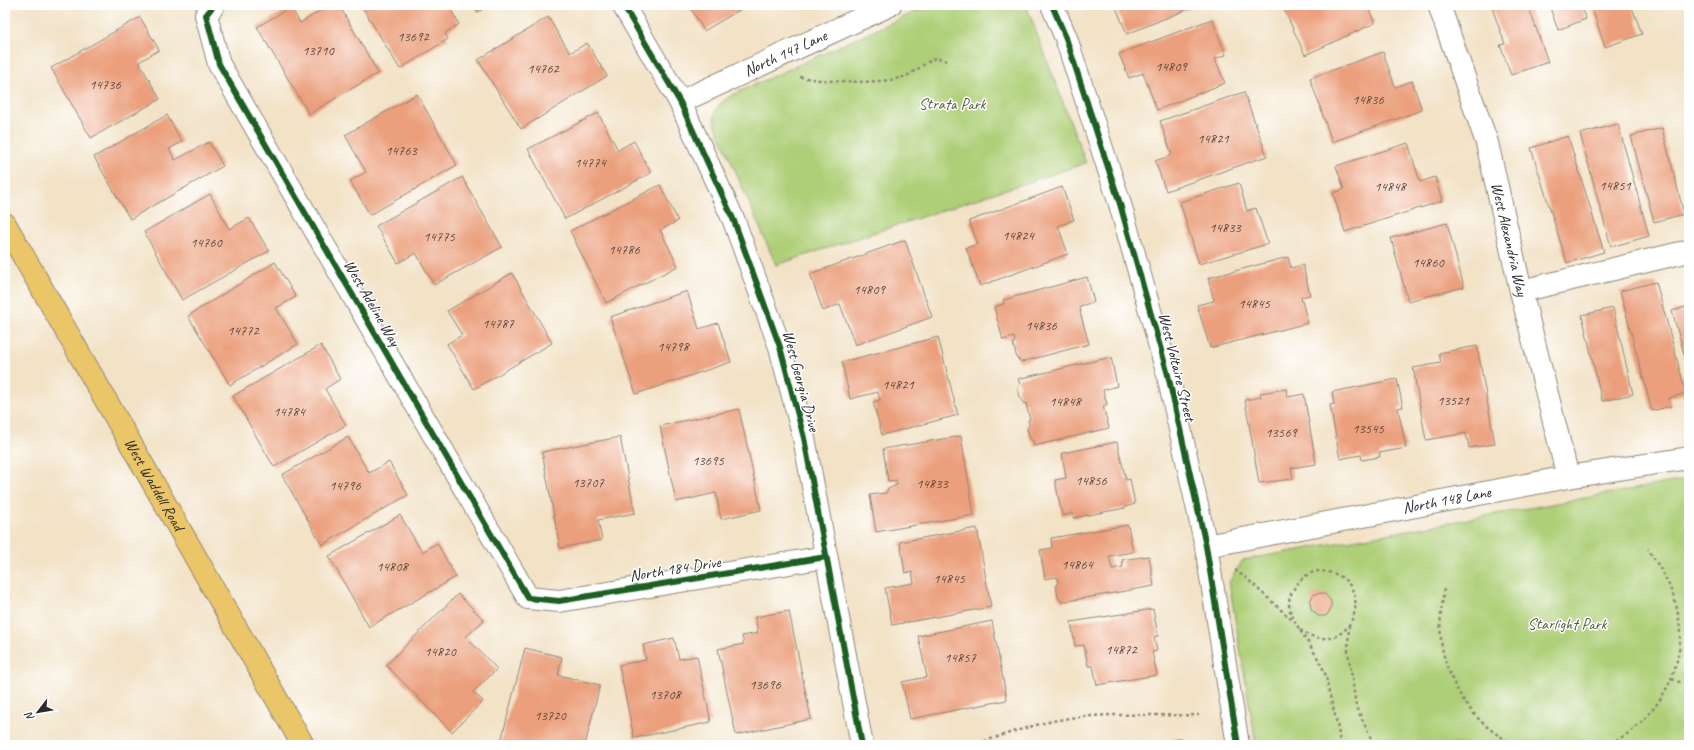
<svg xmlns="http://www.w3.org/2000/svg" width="1694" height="750" viewBox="0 0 1694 750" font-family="Caveat,sans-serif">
  <rect width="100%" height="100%" fill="#fff"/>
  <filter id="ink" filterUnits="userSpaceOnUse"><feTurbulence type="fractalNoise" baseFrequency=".025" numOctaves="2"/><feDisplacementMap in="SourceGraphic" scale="8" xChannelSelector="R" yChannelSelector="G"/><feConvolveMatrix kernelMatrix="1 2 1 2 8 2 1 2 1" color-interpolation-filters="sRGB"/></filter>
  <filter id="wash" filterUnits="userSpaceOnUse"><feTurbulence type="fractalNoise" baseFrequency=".012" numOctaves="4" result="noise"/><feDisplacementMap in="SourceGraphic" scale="16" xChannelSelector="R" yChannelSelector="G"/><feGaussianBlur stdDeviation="0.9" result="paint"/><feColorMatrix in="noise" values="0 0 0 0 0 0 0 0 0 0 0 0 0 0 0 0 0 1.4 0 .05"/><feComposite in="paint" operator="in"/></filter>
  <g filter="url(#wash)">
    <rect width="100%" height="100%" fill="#f2e2c6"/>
    <!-- green -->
    <path fill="#aecf77" stroke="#6c7d51" d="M930,5H1026L1086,163L776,265L715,124C709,102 737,93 752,86Z
      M1689,479V745H1256L1229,582L1243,560Z"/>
    <g id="blocks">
      <!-- building -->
      <path fill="#eb9f7b" d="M330,5H339L378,73L309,114L257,27L291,7L300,23Z
        M361,5H448L459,24L445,33L448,39L400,69Z
        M474,5H489L478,12Z
        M689,5H748L704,31Z
        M1115,5H1198L1127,34Z
        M1282,5H1367L1375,23L1305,55Z
        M1491,5H1528L1548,62L1511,75L1500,45L1505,44Z
        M1549,5H1581L1586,19L1558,30Z
        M1591,5H1631L1642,34L1605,47Z
        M140,17L159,50L139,62L160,99L91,138L51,68Z
        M548,17L570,53L587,43L607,76L521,129L478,60Z
        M1212,19L1226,55L1215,59L1225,83L1157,110L1143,73L1129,78L1119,54Z
        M1383,52L1395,87L1412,81L1422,110L1332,142L1310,78Z
        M1244,92L1267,156L1166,191L1155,161L1172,155L1160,121Z
        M417,94L457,165L370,215L350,181L366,172L345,135Z
        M598,113L618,150L634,141L651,173L565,219L528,149Z
        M167,115L182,142L169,149L175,160L209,142L223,166L130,219L94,157Z
        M1618,124L1649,236L1611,247L1580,134Z
        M1662,128L1684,214L1654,222L1631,136Z
        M1568,136L1604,252L1567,263L1531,148Z
        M1408,143L1420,182L1435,177L1442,201L1345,232L1333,193L1344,189L1336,166Z
        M462,177L502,247L434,285L416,253L398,263L376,226Z
        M1239,183L1247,211L1256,208L1268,244L1199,264L1180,202Z
        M660,185L678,221L660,230L678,266L606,303L570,231Z
        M1062,187L1074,220L1058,226L1068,254L980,286L966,248L978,244L969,221Z
        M210,194L229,229L249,218L269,251L182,300L144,232Z
        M1447,223L1464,287L1408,301L1391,238Z
        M905,240L932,317L855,345L840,304L823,311L810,274Z
        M1288,257L1291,268L1303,265L1310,295L1301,297L1308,323L1210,348L1197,305L1214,301L1208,278Z
        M275,262L296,297L276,308L298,344L230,385L188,316Z
        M512,273L552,343L474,389L447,344L462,335L447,311Z
        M1087,277L1094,302L1080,306L1081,312H1080L1089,344L1021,362L1017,358L1013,344L1015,341L1014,337L1003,340L994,307L1004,304L1003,300Z
        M1656,282L1686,393L1669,398L1671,406L1652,411L1620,291Z
        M687,291L699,329L718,323L731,362L636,394L610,317Z
        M1689,306V371L1672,311Z
        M1613,308L1633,394L1602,401L1582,315Z
        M938,337L958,415L882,435L873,402L880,400L878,392L850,399L842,362Z
        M321,345L340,379L325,389L346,425L274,467L233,396Z
        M1477,346L1495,444L1469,448L1466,433L1426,440L1413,368L1441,363L1439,353Z
        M1111,357L1117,386L1103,390L1107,405L1103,406L1109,428L1034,446L1033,441L1030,439L1027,428L1029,425L1028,420H1030L1026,403L1024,404L1020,398L1018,388L1020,384L1018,379Z
        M1397,379L1403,407L1398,408L1406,448L1379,453L1380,457L1362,460L1361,455L1340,459L1330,405L1334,404L1332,392Z
        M1286,389L1288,397L1304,394L1316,464L1291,468L1293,479L1259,483L1245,400L1261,397L1260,393Z
        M739,409L761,510L721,519L716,493L676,502L660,426Z
        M961,436L974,515L876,532L870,495L886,493L888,489L897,485L896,480L888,481L883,449Z
        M348,437L369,473L389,462L408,495L322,545L282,475Z
        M620,437L635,513L598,520L602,540L560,548L542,452Z
        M1117,442L1126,480L1130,479L1135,504L1125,507V508L1073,518V513L1062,516L1055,480L1066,478L1062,453Z
        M400,515L422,552L437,543L456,577L369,627L329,556Z
        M1128,525L1133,552L1109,556L1112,569L1123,567L1122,560L1149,556L1154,586L1062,602L1058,597L1056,585L1058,583L1057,577L1045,579L1040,550L1052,548L1051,538Z
        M977,528L991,607L892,625L885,588L914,583L912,572L905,573L900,542Z
        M1324,593L1331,601V609L1326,616H1318L1311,609L1310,601L1314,594Z
        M458,594L484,620L466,637L497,669L473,692L483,701L452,732L386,665Z
        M1153,609L1158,636L1154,637L1157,651L1152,652L1157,675L1097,685L1093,666H1088L1084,645L1075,646L1071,622Z
        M789,611L811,719L736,735L718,649L744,644L742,636L758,633L755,617Z
        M992,621L1007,700L910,719L902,682L927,677L918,636Z
        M674,638L679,659L697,656L711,722L634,738L619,665L646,660L643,645Z
        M525,648L562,657L558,675L600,685L585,745H500Z
        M1182,738L1183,745H1157V744Z"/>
    </g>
  </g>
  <g filter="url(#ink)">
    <use href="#blocks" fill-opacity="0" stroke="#8e8678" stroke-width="1"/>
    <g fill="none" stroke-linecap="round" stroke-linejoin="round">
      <!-- minor casing -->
      <g stroke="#8e8678" stroke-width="24">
        <g id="minor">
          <path d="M214,5L206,15L219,64L528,598L559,601L826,557"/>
          <path d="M623,5L680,102L734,221L780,347L804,438L862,745"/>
          <path d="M1052,5L1066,38L1120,204L1168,375L1206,546L1238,745"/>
          <path id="s1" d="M1439,5L1487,143L1521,291L1568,477"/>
          <path id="s2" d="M680,102L890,5"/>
          <path d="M1521,291L1689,251"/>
          <path id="s3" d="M1206,546L1568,477L1689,458"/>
        </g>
      </g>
      <!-- major casing -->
      <g stroke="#8e8678" stroke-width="24">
        <g id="major">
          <path id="s4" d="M5,224L303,745"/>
        </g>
      </g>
      <!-- path -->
      <path stroke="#8e8678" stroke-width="2.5" stroke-dasharray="3 3" stroke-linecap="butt" d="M800,77C823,82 884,85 906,76C916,71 925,63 935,58L948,61
        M1235,570L1245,577L1293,621
        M1444,589C1441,610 1438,635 1444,656C1453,693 1481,732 1518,745
        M1349,625L1348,651L1356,706L1374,745
        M1300,630C1307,634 1312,637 1320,638C1349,642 1366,605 1348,583C1341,575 1332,572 1321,571C1313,571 1303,576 1298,583C1282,603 1290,613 1301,632C1309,644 1318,657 1324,671C1327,677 1327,685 1329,692C1333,709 1339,727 1340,745
        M1672,679L1679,682L1689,681
        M973,745C1007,734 1044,720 1079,717C1119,713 1159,716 1199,715
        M1598,745C1604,743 1611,742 1616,740C1628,735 1639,725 1647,716C1674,687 1686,648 1677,609C1672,586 1660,568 1648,549"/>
      <!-- minor -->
      <use href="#minor" stroke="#fff" stroke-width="22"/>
      <!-- major -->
      <use href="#major" stroke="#ebc669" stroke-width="22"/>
      <!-- cycleway casing -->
      <g stroke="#fff" stroke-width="8">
        <path id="cycleway" d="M214,5L206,15L219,64L528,598L559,601L826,557
          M623,5L680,102L734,221L780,347L804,438L862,745
          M1052,5L1066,38L1120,204L1168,375L1206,546L1238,745"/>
      </g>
      <!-- cycleway -->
      <use href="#cycleway" stroke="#1b5e20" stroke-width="6"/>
    </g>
  </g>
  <g text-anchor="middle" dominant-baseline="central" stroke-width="3" stroke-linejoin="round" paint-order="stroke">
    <!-- number labels -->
    <g font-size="14" fill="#5b483f">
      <text x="413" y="36">13692</text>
      <text x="318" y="50">13710</text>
      <text x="1171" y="66">14809</text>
      <text x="543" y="68">14762</text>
      <text x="105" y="84">14736</text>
      <text x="1368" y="99">14836</text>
      <text x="1213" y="138">14821</text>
      <text x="401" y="150">14763</text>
      <text x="590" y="162">14774</text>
      <text x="1615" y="185">14851</text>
      <text x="1390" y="186">14848</text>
      <text x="1225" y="227">14833</text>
      <text x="1018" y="235">14824</text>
      <text x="439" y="236">14775</text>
      <text x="206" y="242">14760</text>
      <text x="624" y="249">14786</text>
      <text x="1428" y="262">14860</text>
      <text x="869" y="289">14809</text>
      <text x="1254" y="303">14845</text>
      <text x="498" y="323">14787</text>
      <text x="1041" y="325">14836</text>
      <text x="243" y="330">14772</text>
      <text x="673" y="346">14798</text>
      <text x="898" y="384">14821</text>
      <text x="1453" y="400">13521</text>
      <text x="1065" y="401">14848</text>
      <text x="289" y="411">14784</text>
      <text x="1368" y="428">13545</text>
      <text x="1281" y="432">13569</text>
      <text x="708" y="460">13695</text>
      <text x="1091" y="480">14856</text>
      <text x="588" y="482">13707</text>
      <text x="932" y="483">14833</text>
      <text x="345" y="485">14796</text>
      <text x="1077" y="564">14864</text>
      <text x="392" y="566">14808</text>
      <text x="949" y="578">14845</text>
      <text x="1121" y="649">14872</text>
      <text x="440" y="651">14820</text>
      <text x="960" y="657">14857</text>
      <text x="765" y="684">13696</text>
      <text x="665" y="694">13708</text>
      <text x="550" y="715">13720</text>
    </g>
    <!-- street labels -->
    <g font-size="16" fill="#2b2b2b" stroke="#fff">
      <text stroke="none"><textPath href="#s2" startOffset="116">North 147 Lane</textPath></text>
      <text stroke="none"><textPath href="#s1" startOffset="245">West Alexandria Way</textPath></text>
      <text transform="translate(372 303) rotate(60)">West Adeline Way</text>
      <text transform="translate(1177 367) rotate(76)">West Voltaire Street</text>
      <text transform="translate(801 381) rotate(75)">West Georgia Drive</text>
      <text stroke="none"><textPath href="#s4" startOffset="300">West Waddell Road</textPath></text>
      <text stroke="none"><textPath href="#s3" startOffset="245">North 148 Lane</textPath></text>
      <text transform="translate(675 569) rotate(-9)">North 184 Drive</text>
    </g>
    <!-- park labels -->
    <g font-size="16" fill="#525c42" stroke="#fff">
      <text x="952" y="104">Strata Park</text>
      <text x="1567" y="624">Starlight Park</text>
    </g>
  </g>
  <!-- margin -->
  <rect width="1694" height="750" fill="none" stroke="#fff" stroke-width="20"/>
  <!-- north arrow -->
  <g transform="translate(38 712) rotate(239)" stroke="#ffffff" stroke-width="3" paint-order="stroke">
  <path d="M0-3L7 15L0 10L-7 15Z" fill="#2b2b2b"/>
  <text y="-6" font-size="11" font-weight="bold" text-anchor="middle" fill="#2b2b2b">N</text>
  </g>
</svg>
